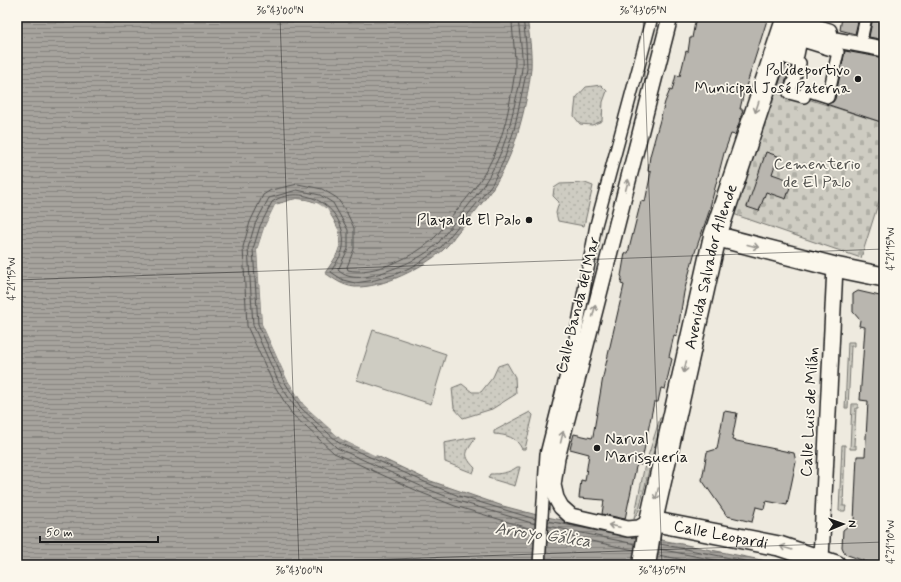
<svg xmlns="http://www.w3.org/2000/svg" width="901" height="582" viewBox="0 0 901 582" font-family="Mynerve,sans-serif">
  <defs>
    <pattern id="grass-dots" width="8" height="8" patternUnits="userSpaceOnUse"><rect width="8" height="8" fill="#ceccc2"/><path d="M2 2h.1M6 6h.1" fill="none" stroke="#b0afa6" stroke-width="1.8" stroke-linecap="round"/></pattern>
    <pattern id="cemetery-stones" width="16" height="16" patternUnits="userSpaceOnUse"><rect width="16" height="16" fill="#ceccc2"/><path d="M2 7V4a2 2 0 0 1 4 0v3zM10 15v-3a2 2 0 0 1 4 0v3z" fill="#b0afa6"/></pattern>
    <pattern id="water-rules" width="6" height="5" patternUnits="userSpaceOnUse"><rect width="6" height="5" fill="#a6a39d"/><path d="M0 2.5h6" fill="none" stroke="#86847f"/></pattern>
  </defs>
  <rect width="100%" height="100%" fill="#eeeadf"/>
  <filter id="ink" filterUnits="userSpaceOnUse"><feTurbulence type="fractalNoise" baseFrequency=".025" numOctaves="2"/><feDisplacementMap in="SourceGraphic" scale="8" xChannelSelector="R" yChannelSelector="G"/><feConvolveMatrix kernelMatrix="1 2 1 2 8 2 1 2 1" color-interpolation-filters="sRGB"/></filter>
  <g filter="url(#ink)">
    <!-- grass -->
    <path fill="url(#grass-dots)" stroke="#75746f" d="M601,85L607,91L603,102L602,121L592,125L580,124L574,116L576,98L586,87Z
      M585,183L593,186L584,226L558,221L556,213L559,202L553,196L554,188L560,184Z
      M848,342H854V346H851L848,408H845Z
      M507,363L515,377L516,394L492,409L463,418L454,408L452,388L462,384L472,392H481L493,377L498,366Z
      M852,404H858V408H856L854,445H856V449H850Z
      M530,412L533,415L525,449H522C516,437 507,435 494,434V431Z
      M660,418H662L639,510L634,519L644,469Z
      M475,437C470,451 459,452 475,468L473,473L445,462L444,443Z
      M842,445H845L843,506H846L845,511H839Z
      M517,467H520L515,486L488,478L490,474C500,474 509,473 517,467Z"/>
    <!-- cemetery -->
    <path fill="url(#cemetery-stones)" stroke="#75746f" d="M776,89L884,123V185L861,258L733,214Z"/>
    <!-- pitch -->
    <path fill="#ceccc2" stroke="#75746f" d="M373,330L446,354L431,404L357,380Z"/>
    <!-- water -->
    <path fill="url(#water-rules)" stroke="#6f6d69" d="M17,17H527C529,34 532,51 531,68C529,94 518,139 507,162C495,189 477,210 458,232C453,238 449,245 443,250C422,268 383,288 355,287C343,286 334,279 325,273C330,265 338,256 339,246C342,221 322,197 296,199C290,199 282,203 275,205L264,228L257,250L262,324L287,379L304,405L341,439L428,480L503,506L537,515L786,565H445L422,563L421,565H17Z"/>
    <!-- pier -->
    <path fill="#eeeadf" d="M297,199L317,203L327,209L339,231V247L335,257L323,274L337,247V231L325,211L316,205L297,201L277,206L266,229L259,250L264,324L289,378L305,404L342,438L377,454L376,456L341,439L304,405L287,379L262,324L257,250L264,228L275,205Z"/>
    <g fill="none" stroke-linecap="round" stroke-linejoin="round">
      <!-- shore -->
      <path stroke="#535250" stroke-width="1" d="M512,17C512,40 518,60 513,84C509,108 504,135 493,157C482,181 466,200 449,219C444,225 440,233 434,238C417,256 372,276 348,270L347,267L354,249V228L346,211L337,198L322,189L298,184L271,190L263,195L250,222L243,247L247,326L274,385L292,414L334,453L422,493L455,506L535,530
        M518,17C519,34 523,51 522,68C521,81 517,94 514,107C503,157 491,179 458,218C451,226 445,234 439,242C425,257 402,266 384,272C369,277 350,282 338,270L348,249V230L333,203L320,195L297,190L269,198L255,224L248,248L253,325L279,383L297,410L337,448L425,488L458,501L535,524
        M523,17L526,44L527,69L514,130L504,160L492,184L478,202L441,247L418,264L396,274L375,280L355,283L343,280L331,272C335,263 342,256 343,247C348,209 304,181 272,202L260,226L253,249L258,324L284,381L301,408L339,443L427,483L459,496L535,519
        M548,521L613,534
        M548,526L635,544
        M548,532L634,550
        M660,544L765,565
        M659,549L740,565
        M658,555L710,565"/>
    </g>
    <!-- building -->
    <path fill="#b9b6af" stroke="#1c1c1c" d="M696,17H768L743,96L740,109H743L741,117L735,135L731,134L724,153L708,215L694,255L684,292L677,336L674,335L669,357L672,359L665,389L661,388L658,402H654L641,465L638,464L636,467L625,519L602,514L604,500L579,498L581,480L585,481L589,454L570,449L574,434L592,438L593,436L603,377L624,285L621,284L622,277L621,276L625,253H628L641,201L645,202L651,172L648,171L650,156L665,102L670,90L672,91L676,75L680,76L686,51L688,52L690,38H692Z
      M842,17H859L855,34L840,30Z
      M873,17H884V40L869,37Z
      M845,51L884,58V123L826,104L833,102L835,99Z
      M785,65L791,67L782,91L777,89Z
      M766,152L778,156L772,174L792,181L786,199L766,192L759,211L747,207Z
      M858,291L884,297V492L882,535L884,538V562L875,565L845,554L842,547L843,530L854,521L857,456H865L868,401L860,400L865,327L859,326L860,320L853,312V294Z
      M724,411L737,413L732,440L794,453L796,462L787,505L766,501L764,509L756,507L752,522L727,516L702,480L707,452L717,449Z"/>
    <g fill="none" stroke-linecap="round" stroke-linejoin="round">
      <!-- pedestrian casing -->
      <g stroke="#1c1c1c" stroke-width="14">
        <path id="pedestrian" d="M862,36L866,17
          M796,39L838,52L828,97L806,90L804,97L789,93L800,63L787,58L789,52L798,55L800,45L794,44Z
          M539,565L546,454L575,339L596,225L652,17"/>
      </g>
      <!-- minor casing -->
      <g stroke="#1c1c1c" stroke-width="18">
        <path id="minor" d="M787,18L829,31L831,39
          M783,30L826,43L831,39L884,49
          M651,521L639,528L628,529L571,516L561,507L556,498L553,485L557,458L670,17
          M821,559L835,267"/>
      </g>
      <!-- tertiary casing -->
      <g stroke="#1c1c1c" stroke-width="22">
        <g id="tertiary">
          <path d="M715,236L835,267L884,277"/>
          <path id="s1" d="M651,521L779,546L836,565"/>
        </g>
      </g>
      <!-- primary casing -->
      <g stroke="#1c1c1c" stroke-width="25">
        <g id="primary">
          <path id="s2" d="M644,565L651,521L715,236L788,17"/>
        </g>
      </g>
      <!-- pedestrian -->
      <use href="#pedestrian" stroke="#fbf7ec" stroke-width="11"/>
      <!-- minor -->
      <use href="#minor" stroke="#fbf7ec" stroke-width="15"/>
      <!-- tertiary -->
      <use href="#tertiary" stroke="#fbf7ec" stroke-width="19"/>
      <!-- primary -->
      <use href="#primary" stroke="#fbf7ec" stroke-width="22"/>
    </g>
    <!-- one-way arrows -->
    <defs><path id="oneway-shaft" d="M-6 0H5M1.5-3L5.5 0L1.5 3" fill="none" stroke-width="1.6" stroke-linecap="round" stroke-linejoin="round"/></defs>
    <g stroke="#97948e">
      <use href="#oneway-shaft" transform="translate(757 107) rotate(108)"/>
      <use href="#oneway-shaft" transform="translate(627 185) rotate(-75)"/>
      <use href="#oneway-shaft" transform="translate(753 246) rotate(14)"/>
      <use href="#oneway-shaft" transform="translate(594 311) rotate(-76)"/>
      <use href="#oneway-shaft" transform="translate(685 367) rotate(103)"/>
      <use href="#oneway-shaft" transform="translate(562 437) rotate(-76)"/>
      <use href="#oneway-shaft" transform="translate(657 494) rotate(103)"/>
      <use href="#oneway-shaft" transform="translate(614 526) rotate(-168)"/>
      <use href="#oneway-shaft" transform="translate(786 548) rotate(-163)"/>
    </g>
  </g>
  <!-- ticks -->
  <path fill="none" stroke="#1c1c1c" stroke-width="1" stroke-opacity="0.45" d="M280,17L299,565M643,17L662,565M17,280L884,249M218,565L884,542"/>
  <!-- markers -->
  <g fill="#1c1c1c" stroke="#fbf7ec" stroke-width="1.5">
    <circle cx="858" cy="79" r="4"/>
    <circle cx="529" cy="220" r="4"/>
    <circle cx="597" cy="448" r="4"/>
  </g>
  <g text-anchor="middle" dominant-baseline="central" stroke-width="3.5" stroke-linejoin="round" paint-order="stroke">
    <!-- poi labels -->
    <g font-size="16" fill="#1c1c1c" stroke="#fbf7ec" text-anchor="end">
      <text x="850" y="70">Polideportivo<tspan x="850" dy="18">Municipal José Paterna</tspan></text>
      <text x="521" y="220">Playa de El Palo</text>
      <text x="605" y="439" text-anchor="start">Narval<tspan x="605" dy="18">Marisquería</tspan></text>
    </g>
    <!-- park labels -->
    <g font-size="16" fill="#51514e" stroke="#fbf7ec">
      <text x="817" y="164">Cementerio<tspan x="817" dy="18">de El Palo</tspan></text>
    </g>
    <!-- street labels -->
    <g font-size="16" fill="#1c1c1c" stroke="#fbf7ec">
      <text stroke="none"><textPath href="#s2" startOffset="306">Avenida Salvador Allende</textPath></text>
      <text transform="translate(578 305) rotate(-76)">Calle Banda del Mar</text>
      <text transform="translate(810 412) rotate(-87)">Calle Luis de Milán</text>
      <text stroke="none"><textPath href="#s1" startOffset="71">Calle Leopardi</textPath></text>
    </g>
    <!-- water labels -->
    <g font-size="17" font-style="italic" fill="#5a5956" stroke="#fbf7ec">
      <text transform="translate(543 535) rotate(8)">Arroyo Gálica</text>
    </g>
  </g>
  <!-- margin -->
  <rect width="901" height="582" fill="none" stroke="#fbf7ec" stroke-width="44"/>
  <!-- north arrow -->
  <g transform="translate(843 524) rotate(88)" stroke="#fbf7ec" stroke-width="3" paint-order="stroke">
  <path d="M0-3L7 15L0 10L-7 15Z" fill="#1c1c1c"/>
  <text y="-6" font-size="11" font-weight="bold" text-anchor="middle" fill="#1c1c1c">N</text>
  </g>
  <!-- scale -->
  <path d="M40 536v6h118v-6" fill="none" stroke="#1c1c1c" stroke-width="2"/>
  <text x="46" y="536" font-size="12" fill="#1c1c1c" stroke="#fbf7ec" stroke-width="3" paint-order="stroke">50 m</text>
  <rect x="22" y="22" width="857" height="538" fill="none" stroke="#1c1c1c" stroke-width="1.5"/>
  <g font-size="10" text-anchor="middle" fill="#1c1c1c">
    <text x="280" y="14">36°43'00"N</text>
    <text x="643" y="14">36°43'05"N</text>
    <text transform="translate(890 249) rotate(-90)" y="4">4°21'15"W</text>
    <text transform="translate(11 279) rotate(-90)" y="4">4°21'15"W</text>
    <text transform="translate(890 542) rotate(-90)" y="4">4°21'10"W</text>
    <text x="299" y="574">36°43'00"N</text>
    <text x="662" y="574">36°43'05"N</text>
  </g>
</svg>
